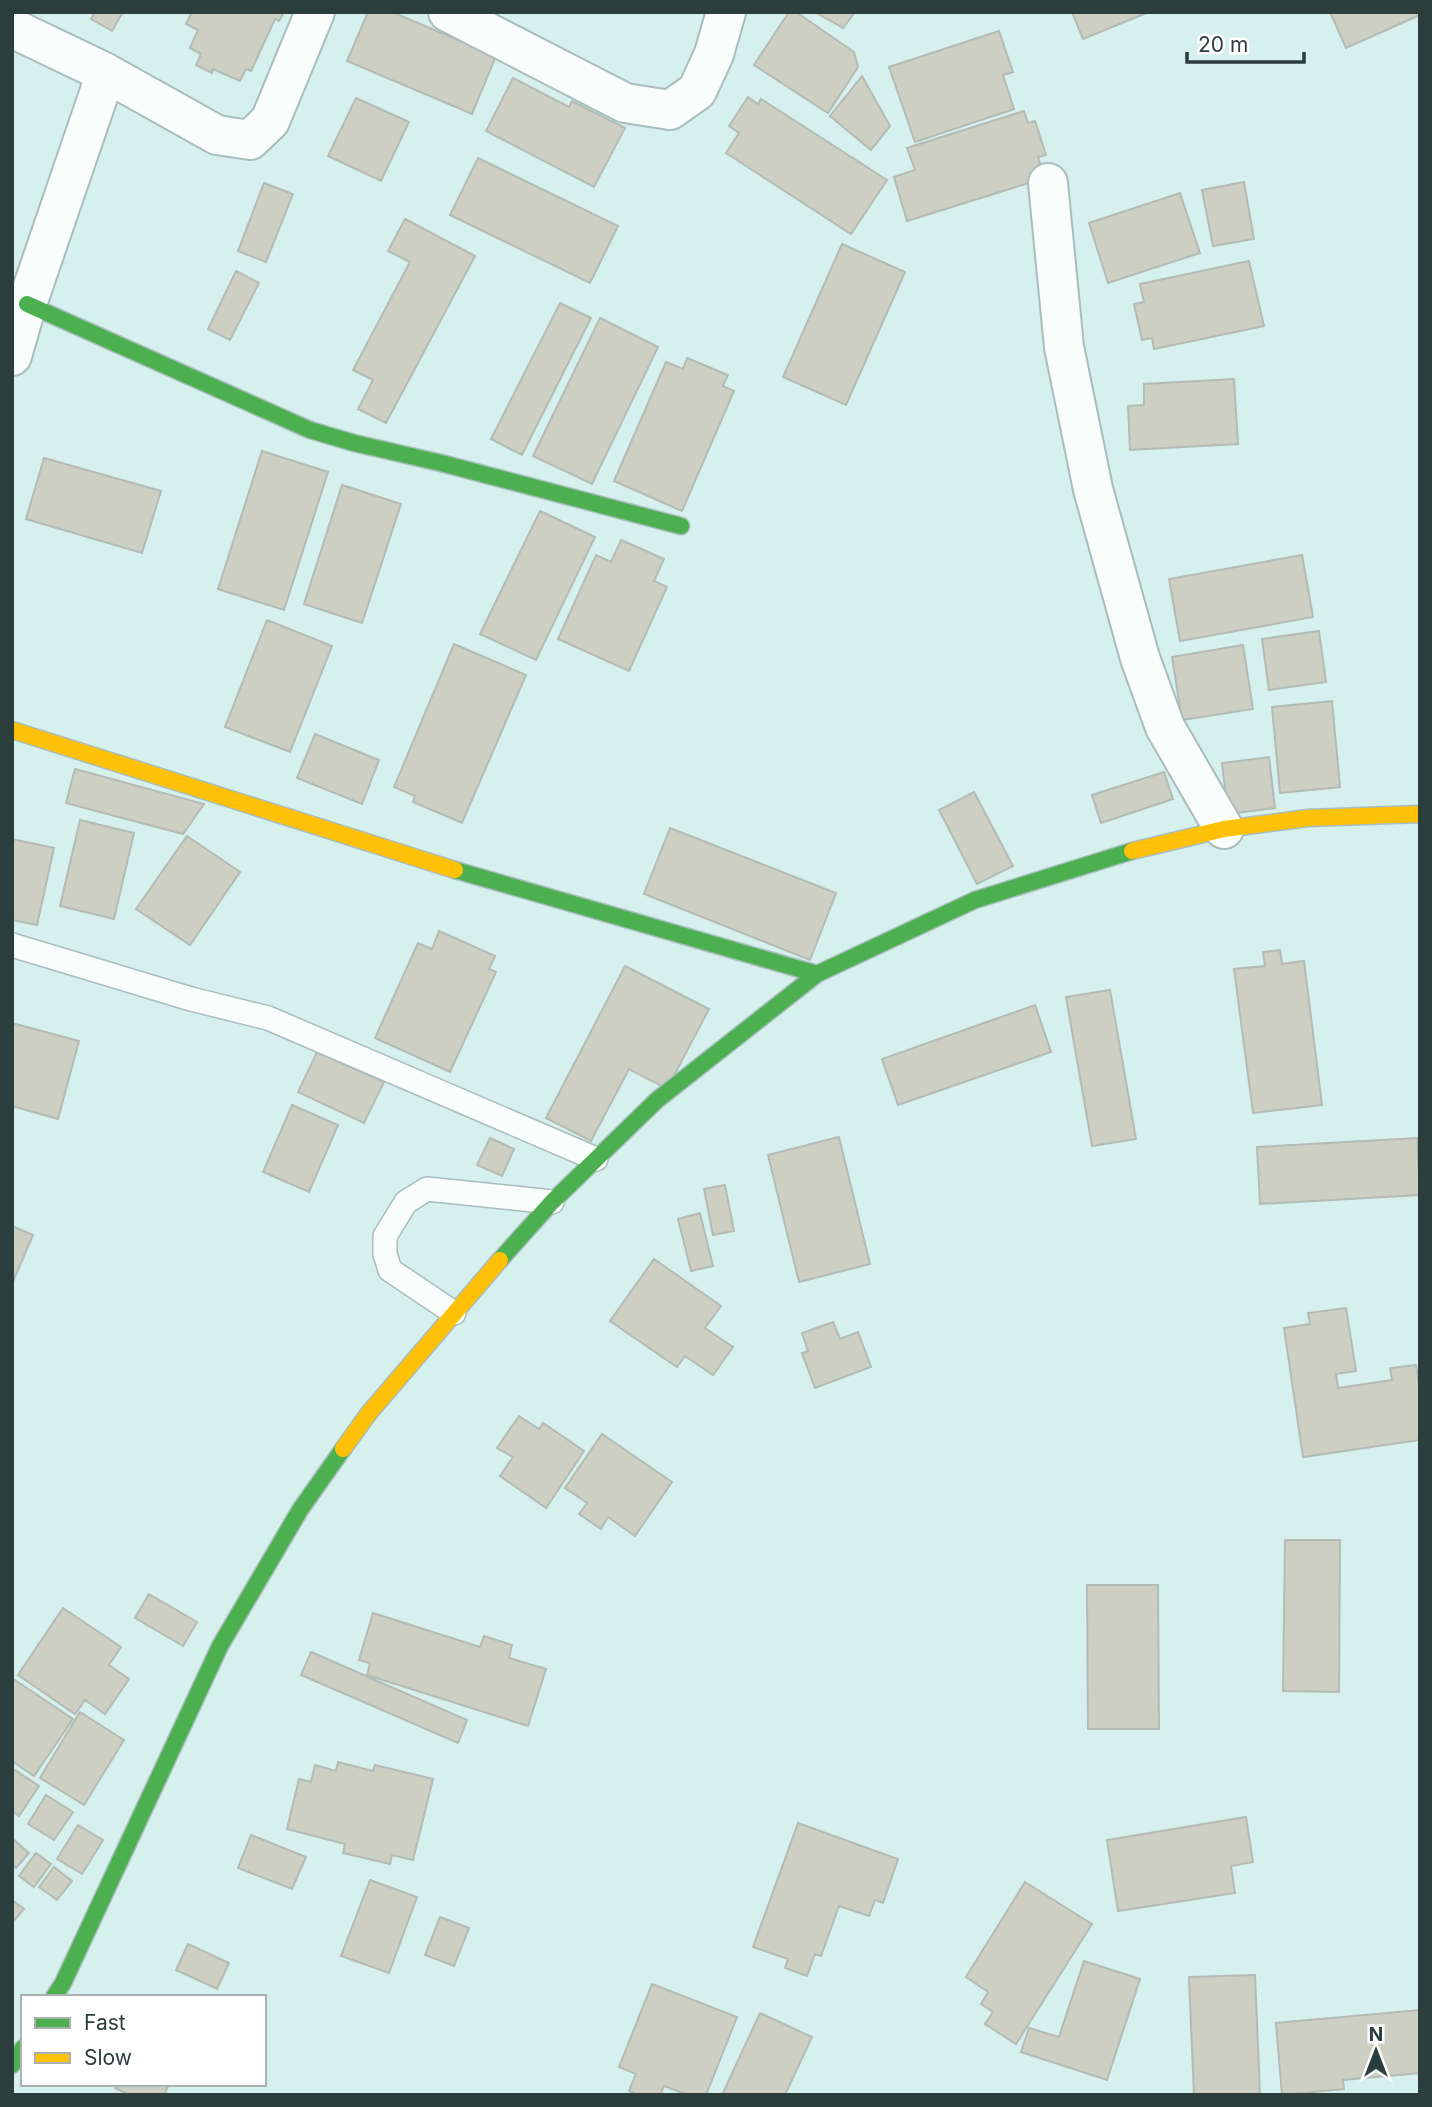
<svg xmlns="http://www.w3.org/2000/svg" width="1432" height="2107" viewBox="0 0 1432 2107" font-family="Inter,sans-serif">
  <rect width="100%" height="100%" fill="#d5f0ed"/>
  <!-- building -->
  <path fill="#cdcfc3" stroke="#b3bbb4" stroke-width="2" d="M95,12H123L112,31L91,19Z
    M192,12H284L279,21L275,19L251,71L246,69L240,81L213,69L212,73L196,65L201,54L190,48L198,30L186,24Z
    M368,12H392L496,56L472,114L347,61Z
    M789,12H796L854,52L858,67L828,113L754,65Z
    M815,12H855L843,28Z
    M1072,12H1149L1083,39Z
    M1330,12H1420V15L1346,48Z
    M999,31L1013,72L1003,75L1014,109L915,142L889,67Z
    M862,76L890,126L871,150L830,116Z
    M513,78L569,107L572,101L625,128L594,187L486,131Z
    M748,97L758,104L761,99L887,180L851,234L726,153L739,133L729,126Z
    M356,98L409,122L381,181L328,156Z
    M1024,111L1028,123L1035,121L1046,155L1038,157L1045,178L907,221L894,177L915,170L907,148Z
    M478,158L618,226L590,283L450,215Z
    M1244,182L1254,239L1213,246L1202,190Z
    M264,183L293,194L266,262L238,251Z
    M1180,193L1200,253L1108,283L1089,223Z
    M405,219L475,256L386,423L358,409L373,380L353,370L410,262L388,251Z
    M842,244L905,272L846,405L783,377Z
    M1249,261L1264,326L1154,349L1152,338L1142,340L1134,304L1144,302L1140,284Z
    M236,271L259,283L230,340L208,329Z
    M560,303L591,318L522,455L491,439Z
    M600,318L658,347L592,484L533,456Z
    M687,358L728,375L723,386L734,391L682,511L614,481L666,362L683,369Z
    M1234,379L1238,444L1130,450L1128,406L1144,405V384Z
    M262,451L328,472L284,610L218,589Z
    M44,458L161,491L142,553L26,519Z
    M342,485L401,504L362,623L304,604Z
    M540,511L595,537L536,660L480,634Z
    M621,540L664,559L654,581L667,587L629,671L558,639L596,555L611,562Z
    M1302,555L1313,617L1180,641L1169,579Z
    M267,620L332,646L290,752L225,727Z
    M1319,631L1326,682L1269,690L1262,639Z
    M454,644L526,675L462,823L413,802L415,796L394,787Z
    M1243,645L1253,709L1182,720L1172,657Z
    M1332,701L1340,787L1280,793L1272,707Z
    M315,734L379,760L362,804L297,778Z
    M1269,757L1275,808L1228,814L1222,763Z
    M75,769L204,804L183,834L66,803Z
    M1164,772L1173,799L1101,823L1092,795Z
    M974,792L1013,866L977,884L939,810Z
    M80,820L134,833L114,919L60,906Z
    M670,828L836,893L810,960L644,894Z
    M187,836L240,872L190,945L136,909Z
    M12,839L54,848L37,925L12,920Z
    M439,931L495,956L489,969L496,972L450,1072L375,1038L418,943L432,949Z
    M1280,950L1282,964L1304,961L1322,1105L1253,1113L1234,969L1265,966L1263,952Z
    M625,966L709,1009L667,1089L629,1069L591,1141L546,1118Z
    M1110,990L1136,1139L1092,1146L1066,997Z
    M1035,1005L1051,1052L898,1105L882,1059Z
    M12,1023L79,1041L58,1119L12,1106Z
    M317,1052L384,1082L364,1123L298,1092Z
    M292,1105L338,1125L309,1192L263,1172Z
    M839,1137L870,1264L799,1282L768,1155Z
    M490,1138L514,1149L502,1176L477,1165Z
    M1417,1138L1420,1195L1260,1204L1257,1147Z
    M725,1185L734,1231L713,1235L704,1189Z
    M700,1213L713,1266L691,1271L678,1219Z
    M12,1226L33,1235L12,1284Z
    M654,1259L721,1306L705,1328L733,1347L713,1375L685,1356L677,1367L610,1321Z
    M1346,1308L1356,1371L1336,1374L1338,1388L1392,1380L1390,1368L1416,1365L1420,1390V1440L1303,1457L1284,1328L1310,1324L1308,1313Z
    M833,1322L840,1339L858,1332L871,1367L815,1388L802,1353L808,1351L802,1333Z
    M519,1416L539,1429L543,1423L584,1451L546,1508L500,1476L513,1457L497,1448Z
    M602,1434L672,1482L635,1536L608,1517L601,1529L579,1514L587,1503L565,1488Z
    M1285,1540H1340L1339,1692L1283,1691Z
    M1087,1585H1158L1159,1729H1088Z
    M149,1594L197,1622L183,1646L135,1618Z
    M63,1608L121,1647L109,1665L129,1679L105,1714L85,1700L75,1714L18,1675Z
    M373,1613L480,1647L484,1636L512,1645L509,1658L546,1669L528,1726L367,1675L370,1663L359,1660Z
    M311,1652L467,1720L458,1743L301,1675Z
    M12,1678L73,1719L34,1776L12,1761Z
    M80,1712L124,1740L84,1805L40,1778Z
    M338,1762L373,1771L375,1765L433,1779L413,1860L392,1855L390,1864L343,1853L345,1844L287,1829L299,1779L311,1782L315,1765L336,1771Z
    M12,1768L39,1786L19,1816L12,1811Z
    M46,1795L73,1812L54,1840L28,1824Z
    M1246,1817L1253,1862L1231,1866L1235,1893L1118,1911L1107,1840Z
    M798,1823L898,1859L883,1903L875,1900L869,1916L839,1906L821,1956L815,1954L807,1976L785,1968L788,1959L753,1947Z
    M78,1825L103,1840L82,1874L57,1859Z
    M251,1835L306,1857L292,1889L238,1868Z
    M12,1838L29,1853L16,1868L12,1864Z
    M36,1853L51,1864L34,1887L19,1876Z
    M54,1867L72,1881L57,1900L39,1887Z
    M370,1880L417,1897L389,1973L341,1956Z
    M1025,1882L1092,1924L1016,2044L985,2024L993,2012L981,2004L988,1992L966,1977Z
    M12,1900L24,1909L12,1923Z
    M440,1917L469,1928L454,1966L425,1955Z
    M188,1944L229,1963L217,1989L176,1970Z
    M1084,1961L1140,1979L1107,2080L1021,2052L1029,2028L1059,2037Z
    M1255,1975L1260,2095H1194L1189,1977Z
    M652,1984L737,2017L706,2095H688L664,2086L660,2095H638L629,2091L636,2074L619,2067Z
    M1420,2010V2073L1343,2080L1344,2089L1282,2095L1276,2023Z
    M760,2013L812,2037L785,2095H722Z
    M117,2084H169L164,2095H129L115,2088Z"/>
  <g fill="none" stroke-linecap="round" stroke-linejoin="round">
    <!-- lane casing -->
    <g stroke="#a8bdbc" stroke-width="26">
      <path id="lane" d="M12,945L191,999L268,1018L596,1159
        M454,1313L390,1270L385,1254V1236L406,1202L427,1189L552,1202"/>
    </g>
    <!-- street casing -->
    <g stroke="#a8bdbc" stroke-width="42">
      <path id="street" d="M448,12L625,103L670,110L697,91L714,54L726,12
        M12,28L106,73L217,135L250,140L270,121L315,12
        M1048,183L1064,347L1093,489L1140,658L1165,727L1224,829
        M12,356L27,304L106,73"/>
    </g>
    <!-- fast casing -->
    <g stroke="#a8bdbc" stroke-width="19">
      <path id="fast" d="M27,304L310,430L354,443L441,463L681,526
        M455,870L817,974
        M500,1260L552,1202L657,1100L817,974L975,900L1132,851
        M54,1997L63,1983L220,1646L300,1510L343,1449
        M12,2065L23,2048"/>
    </g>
    <!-- slow casing -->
    <g stroke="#a8bdbc" stroke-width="19">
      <path id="slow" d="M12,730L455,870
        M1132,851L1224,829L1308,818L1420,814
        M343,1449L369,1413L500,1260"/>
    </g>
    <!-- lane -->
    <use href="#lane" stroke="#f9fdfc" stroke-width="23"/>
    <!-- street -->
    <use href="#street" stroke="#f9fdfc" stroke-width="38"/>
    <!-- fast -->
    <use href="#fast" stroke="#4caf50" stroke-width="16"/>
    <!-- slow -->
    <use href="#slow" stroke="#ffc107" stroke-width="16"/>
  </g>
  <!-- border -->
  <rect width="1432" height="2107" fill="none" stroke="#2b3e3c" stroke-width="28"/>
  <!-- legend -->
  <rect x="21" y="1995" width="245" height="91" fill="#ffffff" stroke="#aab2b1" stroke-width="2"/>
  <rect x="35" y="2018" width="35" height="10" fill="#4caf50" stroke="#aab2b1" stroke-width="2"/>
  <text x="84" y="2030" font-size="21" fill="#2b3e3c">Fast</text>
  <rect x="35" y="2053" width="35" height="10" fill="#ffc107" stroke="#aab2b1" stroke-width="2"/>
  <text x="84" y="2065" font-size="21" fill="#2b3e3c">Slow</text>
  <!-- north arrow -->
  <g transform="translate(1376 2051)" stroke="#ffffff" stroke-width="5" paint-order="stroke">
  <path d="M0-5L12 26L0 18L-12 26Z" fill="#2b3e3c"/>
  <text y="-10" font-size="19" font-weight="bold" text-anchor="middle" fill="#2b3e3c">N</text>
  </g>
  <!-- scale -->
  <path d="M1187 52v10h117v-10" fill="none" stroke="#2b3e3c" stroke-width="3.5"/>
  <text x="1198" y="52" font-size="21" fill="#2b3e3c" stroke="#ffffff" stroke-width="5" paint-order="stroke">20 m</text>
</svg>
